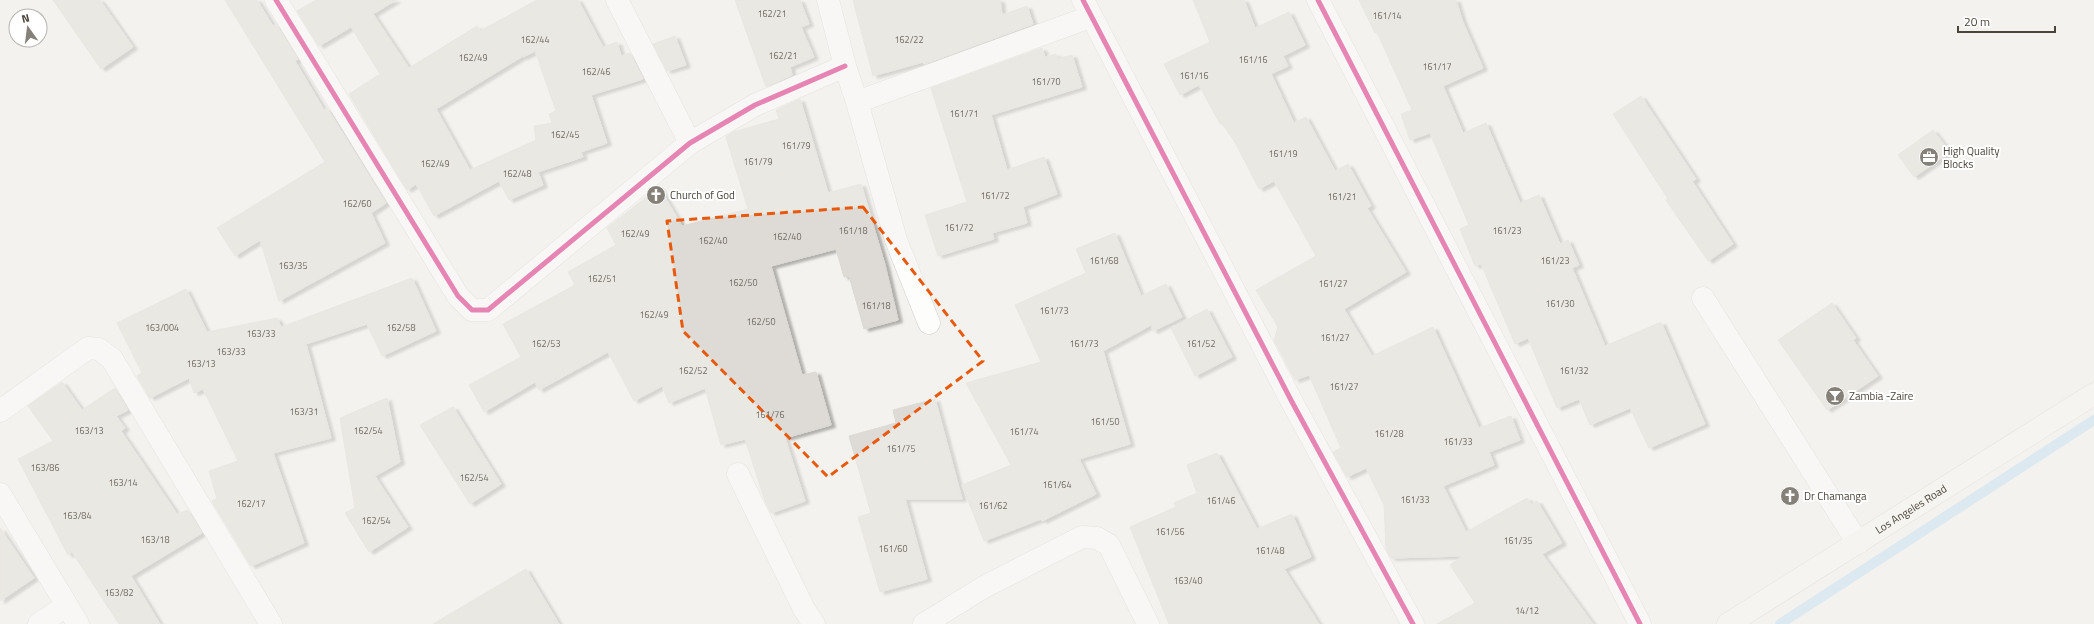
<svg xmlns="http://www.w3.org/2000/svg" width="2094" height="624" viewBox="0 0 2094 624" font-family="'Titillium Web',sans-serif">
  <defs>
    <filter id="shadow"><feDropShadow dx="4.5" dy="2.5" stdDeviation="1" flood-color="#0004"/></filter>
  </defs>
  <rect width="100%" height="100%" fill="#f4f2ee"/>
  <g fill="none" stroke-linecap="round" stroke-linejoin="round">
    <!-- stream -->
    <path stroke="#c0ddf1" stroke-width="10" d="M1780,624L2094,420"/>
  </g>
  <!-- building -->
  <path fill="#dedbd6" stroke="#dcd9d4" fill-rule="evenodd" filter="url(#shadow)" d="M53,0H100L133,47L101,69Z
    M225,0H257L273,26L276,24L298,59L295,61L324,110L327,108L386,203L371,213L385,243L279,301L260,240L235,256L217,228L325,162Z
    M316,0H396L373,14L409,68L477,26L480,31L537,0H578L603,47L617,42L621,56L630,53L643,79L591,95L607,143L581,152L583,157L538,172L543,185L509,200L499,181L434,216L416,184L407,190L349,94L380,74L351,27L319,46L297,11ZM535,51L556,111L549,114L552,123L534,126L536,140L470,170L436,109L523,56V57Z
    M735,0H800L809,24L801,27L814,57L790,67L792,75L766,87Z
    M853,0H1000L1002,15L1027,6L1033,24L924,64L923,62L873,76Z
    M1193,0H1244L1255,28L1289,12L1305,45L1283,56L1288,66L1271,74L1294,123L1306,117L1335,171L1348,164L1371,206L1367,208L1406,272L1344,309L1372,356L1433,327L1479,428L1511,416L1520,440L1489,452L1494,465L1443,486L1466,532L1527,498L1531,504L1537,501L1562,543L1542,554L1593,624H1437L1475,603L1450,565L1463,556L1391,558L1386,549L1384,505L1366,468L1347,477L1333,452L1341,448L1309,375L1295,380L1274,340L1278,327L1256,290L1316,256L1274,181L1259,189L1236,144L1222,123L1220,124L1199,85L1180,95L1164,64L1210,42Z
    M1359,0H1456L1462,20L1483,68L1443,86L1463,133L1486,123L1520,203L1539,195L1560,244L1568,240L1579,265L1572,268L1605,346L1661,322L1705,424L1649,448L1630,408L1590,425L1579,399L1557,408L1528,338L1515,344L1481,264L1475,266L1460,229L1469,225L1430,133L1410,140L1401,114L1412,110L1377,32L1375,33Z
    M675,36L686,65L667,71L653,44Z
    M1042,48L1045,57L1056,54L1057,59L1072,55L1082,87L991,115L1007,170L1044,157L1057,194L1023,207L1027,223L992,233L994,239L938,256L925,215L967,202L931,88Z
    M1641,96L1696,179L1692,181L1733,244L1708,261L1666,200L1668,199L1613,114Z
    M800,99L828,193L861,184L885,265L898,320L864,329L849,276L844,277L836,249L771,266L802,375L816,372L831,425L785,438L805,501L771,513L765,501L745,439L721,445L705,388L669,403L662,386L634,401L608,352L539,390L535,382L484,412L469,385L521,357L503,324L575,285L568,272L616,245L607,228L659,187L682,226L748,209L726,137L733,132L779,119L776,110Z
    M1933,130L1950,152L1914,177L1898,155Z
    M1115,233L1141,296L1166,284L1182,317L1153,331L1151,325L1103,351L1130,444L1079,459L1096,494L1042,521L1041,519L984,541L962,485L1011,465L966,383L1041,362L1015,305L1086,273L1076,249Z
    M412,278L436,331L382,356L367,324L306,344L331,438L273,453L304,543L251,566L212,501L217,499L209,471L238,461L203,389L194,393L189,378L150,398L137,376L142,373L117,323L186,289L207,332L277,318L281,327Z
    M1832,303L1856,338L1853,340L1878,376L1827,410L1778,340Z
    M1207,309L1232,357L1195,376L1171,328Z
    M62,382L82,410L115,388L128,410L116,416L125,428L121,431L177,514L188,510L202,533L131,576L160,624H119L72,552L68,555L18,459L53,441L28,406Z
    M387,398L400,462L375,476L408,527L369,552L345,513L355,508L340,418Z
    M935,399L962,499H905L927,579L880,592L858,517L871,513L849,436L896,423L893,410Z
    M453,407L501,484L470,504L420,425Z
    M1217,453L1257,529L1292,514L1311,557L1284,569L1319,624H1169L1130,527L1176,507L1174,503L1197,493L1187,465Z
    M0,528L34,578L0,601Z
    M526,569L559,624H433Z"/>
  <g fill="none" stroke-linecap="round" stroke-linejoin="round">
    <!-- street casing -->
    <g stroke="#d2d0cb" stroke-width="23">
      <path id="street" d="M276,0L458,296L472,310H488L690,143L755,105L845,66
        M617,0L690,143
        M828,0L845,66L857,102L896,240L929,323
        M1083,0L1292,402L1413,624
        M1318,0L1640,624
        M857,102L1090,17
        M1703,298L1858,543
        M0,411L88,348L99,349L112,359L271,624
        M738,474L804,609L814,624
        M0,494L78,624
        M39,624L66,606
        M924,624L984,587L1082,537L1097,538L1109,545L1148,624"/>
    </g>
    <!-- secondary casing -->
    <g stroke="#d3cfc5" stroke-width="23">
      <g id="secondary">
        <path id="s1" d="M1728,624L2094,394"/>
      </g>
    </g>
    <!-- street -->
    <use href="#street" stroke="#fdfdfc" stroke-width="22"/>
    <!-- secondary -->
    <use href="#secondary" stroke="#f7f6f1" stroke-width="22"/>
    <!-- cycleway casing -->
    <g stroke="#fff" stroke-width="8">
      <path id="cycleway" d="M276,0L458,296L472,310H488L690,143L755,105L845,66
        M1083,0L1292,402L1413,624
        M1318,0L1640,624"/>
    </g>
    <!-- cycleway -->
    <use href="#cycleway" stroke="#d6006c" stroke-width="5"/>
  </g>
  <!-- marked area -->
  <path d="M0 0H2094V624H0ZM863,207L983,361L828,477L683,331L667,221Z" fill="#f4f2ee" fill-opacity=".55" fill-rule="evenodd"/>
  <path fill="none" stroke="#e8590c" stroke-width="3" stroke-dasharray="8 5" stroke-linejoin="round" d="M863,207L983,361L828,477L683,331L667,221Z"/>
  <!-- icons -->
  <defs>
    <g id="office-disc" transform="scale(1)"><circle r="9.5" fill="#868178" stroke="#fff"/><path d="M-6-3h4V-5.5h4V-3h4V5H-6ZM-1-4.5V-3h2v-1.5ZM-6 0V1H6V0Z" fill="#fff"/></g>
    <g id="church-disc" transform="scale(1)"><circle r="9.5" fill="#868178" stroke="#fff"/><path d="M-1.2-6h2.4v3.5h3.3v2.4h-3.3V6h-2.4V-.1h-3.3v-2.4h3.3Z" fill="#fff"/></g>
    <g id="bar-disc" transform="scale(1)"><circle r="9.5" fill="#868178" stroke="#fff"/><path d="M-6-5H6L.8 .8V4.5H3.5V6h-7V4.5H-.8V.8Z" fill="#fff"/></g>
  </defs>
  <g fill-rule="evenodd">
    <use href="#office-disc" x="1929" y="157"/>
    <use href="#church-disc" x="656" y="195"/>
    <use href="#bar-disc" x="1835" y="396"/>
    <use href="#church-disc" x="1790" y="496"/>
  </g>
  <g text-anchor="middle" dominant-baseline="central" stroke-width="4" stroke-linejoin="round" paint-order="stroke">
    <!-- number labels -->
    <g font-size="9" fill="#706a61">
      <text x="772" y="13">162/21</text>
      <text x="1387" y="15">161/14</text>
      <text x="535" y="39">162/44</text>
      <text x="909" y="39">162/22</text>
      <text x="783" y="55">162/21</text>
      <text x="473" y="57">162/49</text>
      <text x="1253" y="59">161/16</text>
      <text x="1437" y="66">161/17</text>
      <text x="596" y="71">162/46</text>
      <text x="1194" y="75">161/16</text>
      <text x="1046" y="81">161/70</text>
      <text x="964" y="113">161/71</text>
      <text x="565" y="134">162/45</text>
      <text x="796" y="145">161/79</text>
      <text x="1283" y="153">161/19</text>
      <text x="758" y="161">161/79</text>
      <text x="435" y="163">162/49</text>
      <text x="517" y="173">162/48</text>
      <text x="995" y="195">161/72</text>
      <text x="1342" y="196">161/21</text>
      <text x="357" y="203">162/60</text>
      <text x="959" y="227">161/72</text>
      <text x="853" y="230">161/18</text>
      <text x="1507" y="230">161/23</text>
      <text x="635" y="233">162/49</text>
      <text x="787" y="236">162/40</text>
      <text x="713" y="240">162/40</text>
      <text x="1104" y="260">161/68</text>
      <text x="1555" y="260">161/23</text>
      <text x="293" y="265">163/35</text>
      <text x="602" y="278">162/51</text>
      <text x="743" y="282">162/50</text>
      <text x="1333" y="283">161/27</text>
      <text x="1560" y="303">161/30</text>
      <text x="876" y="305">161/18</text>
      <text x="1054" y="310">161/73</text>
      <text x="654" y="314">162/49</text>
      <text x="761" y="321">162/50</text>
      <text x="162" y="327">163/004</text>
      <text x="401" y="327">162/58</text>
      <text x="261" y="333">163/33</text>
      <text x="1335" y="337">161/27</text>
      <text x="546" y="343">162/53</text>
      <text x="1084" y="343">161/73</text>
      <text x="1201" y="343">161/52</text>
      <text x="231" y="351">163/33</text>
      <text x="201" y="363">163/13</text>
      <text x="693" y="370">162/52</text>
      <text x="1574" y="370">161/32</text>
      <text x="1344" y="386">161/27</text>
      <text x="304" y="411">163/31</text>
      <text x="770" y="414">161/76</text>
      <text x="1105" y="421">161/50</text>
      <text x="89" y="430">163/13</text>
      <text x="368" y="430">162/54</text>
      <text x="1024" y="431">161/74</text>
      <text x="1389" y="433">161/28</text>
      <text x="1458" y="441">161/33</text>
      <text x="901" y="448">161/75</text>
      <text x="45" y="467">163/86</text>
      <text x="474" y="477">162/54</text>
      <text x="123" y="482">163/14</text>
      <text x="1057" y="484">161/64</text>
      <text x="1415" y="499">161/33</text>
      <text x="1221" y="500">161/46</text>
      <text x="251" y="503">162/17</text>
      <text x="993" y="505">161/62</text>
      <text x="77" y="515">163/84</text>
      <text x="376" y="520">162/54</text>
      <text x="1170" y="531">161/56</text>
      <text x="155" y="539">163/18</text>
      <text x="1518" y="540">161/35</text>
      <text x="893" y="548">161/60</text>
      <text x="1270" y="550">161/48</text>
      <text x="1188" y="580">163/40</text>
      <text x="119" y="592">163/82</text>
      <text x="1527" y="610">14/12</text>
    </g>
    <!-- poi labels -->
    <g font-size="11" fill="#4b4439" stroke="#fff" text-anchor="start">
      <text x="1943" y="151">High Quality<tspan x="1943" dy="13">Blocks</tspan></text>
      <text x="670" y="195">Church of God</text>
      <text x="1849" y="396">Zambia -Zaire</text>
      <text x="1804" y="496">Dr Chamanga</text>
    </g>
    <!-- street labels -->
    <g font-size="11" fill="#4b4439" stroke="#fff">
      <text stroke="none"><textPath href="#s1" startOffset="216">Los Angeles Road</textPath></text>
    </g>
  </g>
  <!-- north arrow -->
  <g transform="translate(28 28) rotate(346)"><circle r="19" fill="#ffffff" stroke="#b7b4b0"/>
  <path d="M0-3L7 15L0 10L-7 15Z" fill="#868178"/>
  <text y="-6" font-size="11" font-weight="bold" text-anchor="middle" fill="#4b4439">N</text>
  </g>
  <!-- scale -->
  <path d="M1958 26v6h97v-6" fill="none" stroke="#4b4439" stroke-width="2"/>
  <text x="1964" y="26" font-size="12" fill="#4b4439" stroke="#ffffff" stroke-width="3" paint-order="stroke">20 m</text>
</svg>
